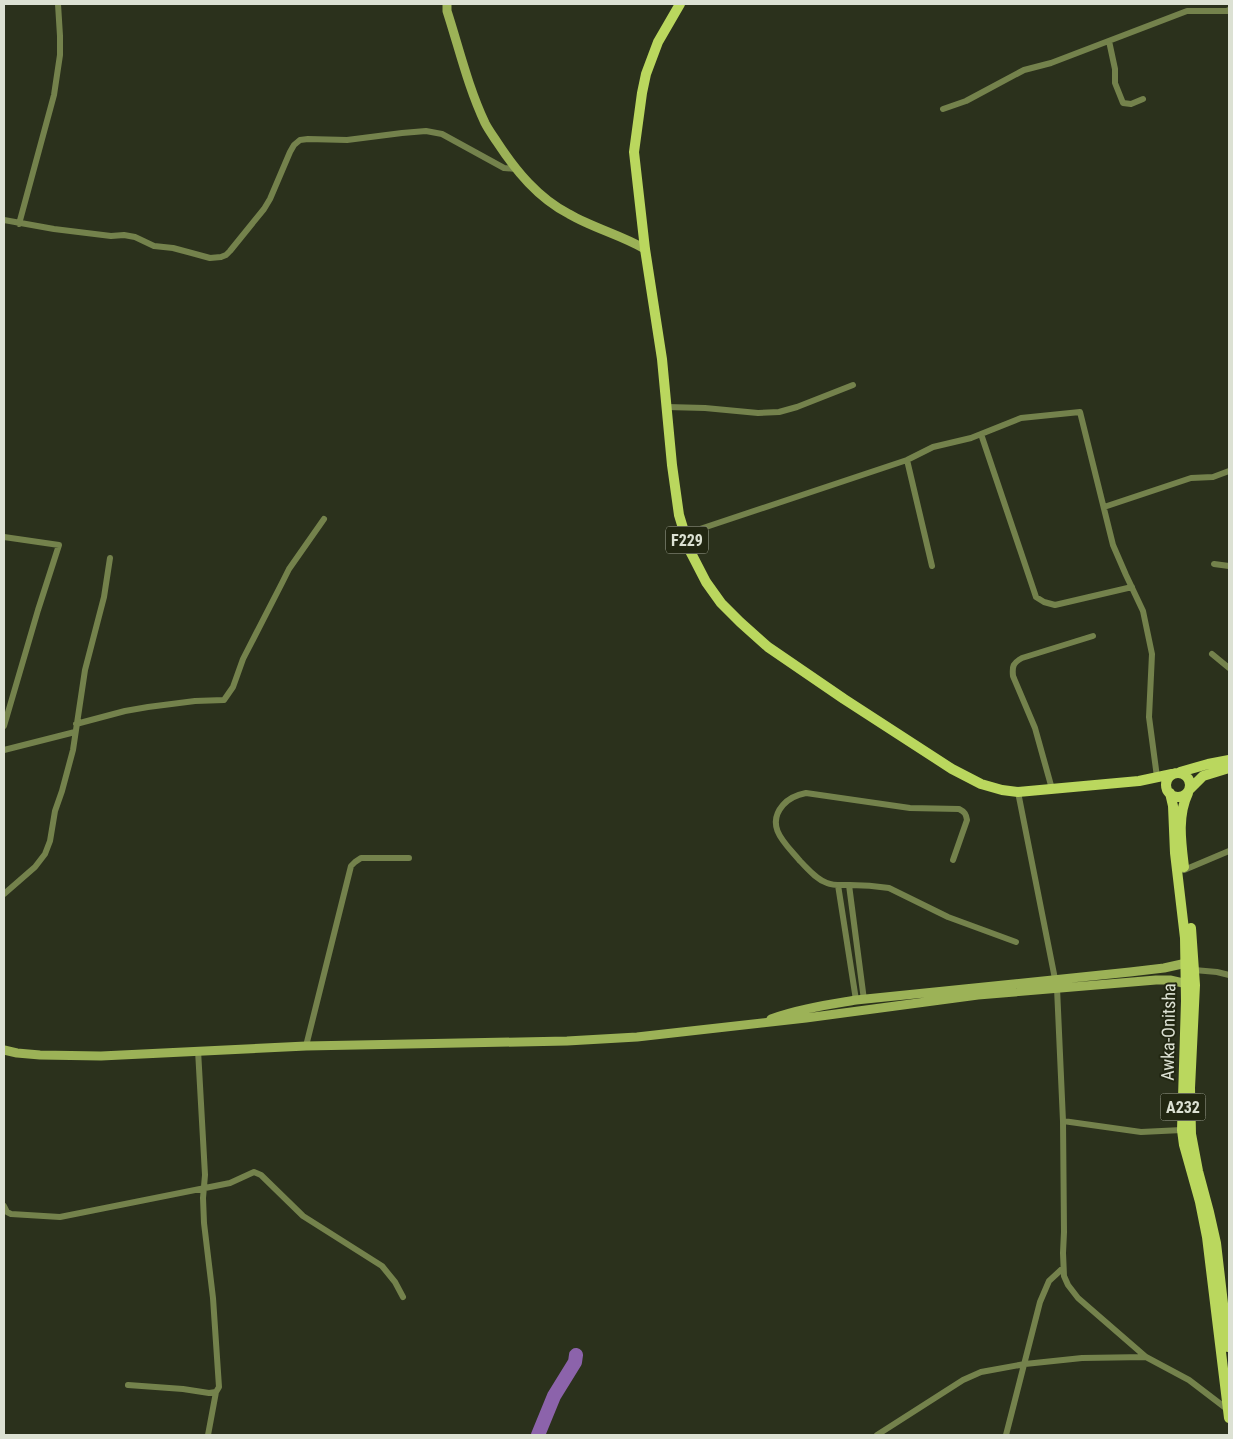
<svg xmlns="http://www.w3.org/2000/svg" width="1233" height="1439" viewBox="0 0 1233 1439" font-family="'Roboto Condensed',sans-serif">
  <rect width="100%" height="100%" fill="#2b311c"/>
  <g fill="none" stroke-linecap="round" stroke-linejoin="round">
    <!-- river -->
    <path stroke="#8c63ab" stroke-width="14" d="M538,1435L554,1396L575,1362L576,1355"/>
    <!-- street -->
    <path stroke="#74824c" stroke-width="6" d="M1109,41L1115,69V83L1123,103L1131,104L1143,99
      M943,109L966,101L1024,70L1051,63L1187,11H1227L1229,10
      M4,220L54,229L111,236L124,235L135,237L154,246L173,248L210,258L221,257L226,255L230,251L264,209L270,199L290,152L294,145L300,140L308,139L347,140L402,133L426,131L442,134L504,168L516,169
      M19,224L54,95L60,55V36L58,4
      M667,407L705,408L758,413L779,412L797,407L853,385
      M981,434L1036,597L1044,602L1055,605L1132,587
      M907,460L932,566
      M1104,507L1191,478L1213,477L1229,471
      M685,534L907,460L933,447L971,438L1021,418L1080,412L1113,545L1126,575L1143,611L1152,654L1149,717L1157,777
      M4,537L59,545L38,610L4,726
      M1214,564L1229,566
      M1212,654L1229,668
      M76,724L125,711L148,707L195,701L224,700L233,687L243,659L282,583L289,569L324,519
      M4,750L75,732
      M1052,789L1035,728L1013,676C1012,666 1013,663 1022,658L1093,636
      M1018,792L1055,979
      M953,860L967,820C966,814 965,812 959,809L910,808L806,793C796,795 789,798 783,805C764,827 787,845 800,861C808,869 816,879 827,883C834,886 842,885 850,885C863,885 876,886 889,888L948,917L1016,942
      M1184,870L1229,851
      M838,885L856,1000
      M849,885L864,1000
      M4,894L35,867L45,854L50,841L55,811L62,791L73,750L85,670L104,597L110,558
      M1194,970L1217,972L1229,975
      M1057,988L1063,1121L1064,1232L1063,1253L1064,1276L1068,1285L1078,1298L1146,1357L1189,1380L1227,1409
      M306,1046L351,866L355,862L361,858H409
      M1063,1121L1141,1132L1182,1130
      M4,1206L7,1212L11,1214L60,1217L230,1183L254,1172L261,1175L303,1216L382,1266L395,1282L403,1297
      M128,1385L183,1389L209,1393L216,1392L219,1387L213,1298L204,1223L203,1198L205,1175L198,1050
      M208,1435L216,1392
      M877,1435L963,1380L981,1372L1025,1364L1082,1358L1146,1357
      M1006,1435L1040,1302L1049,1281L1063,1268"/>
    <!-- secondary -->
    <path stroke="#9cb257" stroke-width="9" d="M447,4V11C459,48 468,87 485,123C488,129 493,136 497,142C516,171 538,198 569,214C593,228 621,235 645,249
      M771,1019C799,1009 827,1005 856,1000L1130,972L1164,968L1191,962
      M4,1050L17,1053L40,1055L101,1056L306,1046L567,1041L637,1037L806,1018L978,995L1156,980H1170L1192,985"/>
    <!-- primary -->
    <path stroke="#bad75e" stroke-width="10" d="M680,4L658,42L646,74L642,93L634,152L645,249L662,359L672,465L679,515L690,551L706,582L721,603L740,622L768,647L844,699L952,769L981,784L1002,790L1018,792L1139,781L1172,774
      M1180,772L1208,764L1229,760
      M1166 785a12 12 0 1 1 24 0a12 12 0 1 1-24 0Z
      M1190,789L1203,776L1229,768
      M1170,793L1173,806L1175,853L1185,938L1186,1001L1182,1130L1184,1145L1200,1202L1207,1237L1229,1418
      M1184,867C1181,842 1177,816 1188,793
      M1191,928L1195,985L1190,1088L1191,1134L1198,1171L1209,1212L1216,1243L1228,1347"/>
  </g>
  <g text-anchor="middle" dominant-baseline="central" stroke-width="4" stroke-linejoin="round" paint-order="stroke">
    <!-- shield labels -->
    <g fill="#222712" stroke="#a4a999" stroke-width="1">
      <rect x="666" y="526.5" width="42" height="27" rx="4"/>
      <rect x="1160.5" y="1093.5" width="45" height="27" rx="4"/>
    </g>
    <g font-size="16" font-weight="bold" fill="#dce1d3">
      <text x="687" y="540">F229</text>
      <text x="1183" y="1107">A232</text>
    </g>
    <!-- street labels -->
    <g font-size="18" fill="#dce1d3" stroke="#222712">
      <text transform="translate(1168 1032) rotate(-89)">Awka-Onitsha</text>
    </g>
  </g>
  <!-- border -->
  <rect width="1233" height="1439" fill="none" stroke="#dce1d3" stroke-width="10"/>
</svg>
